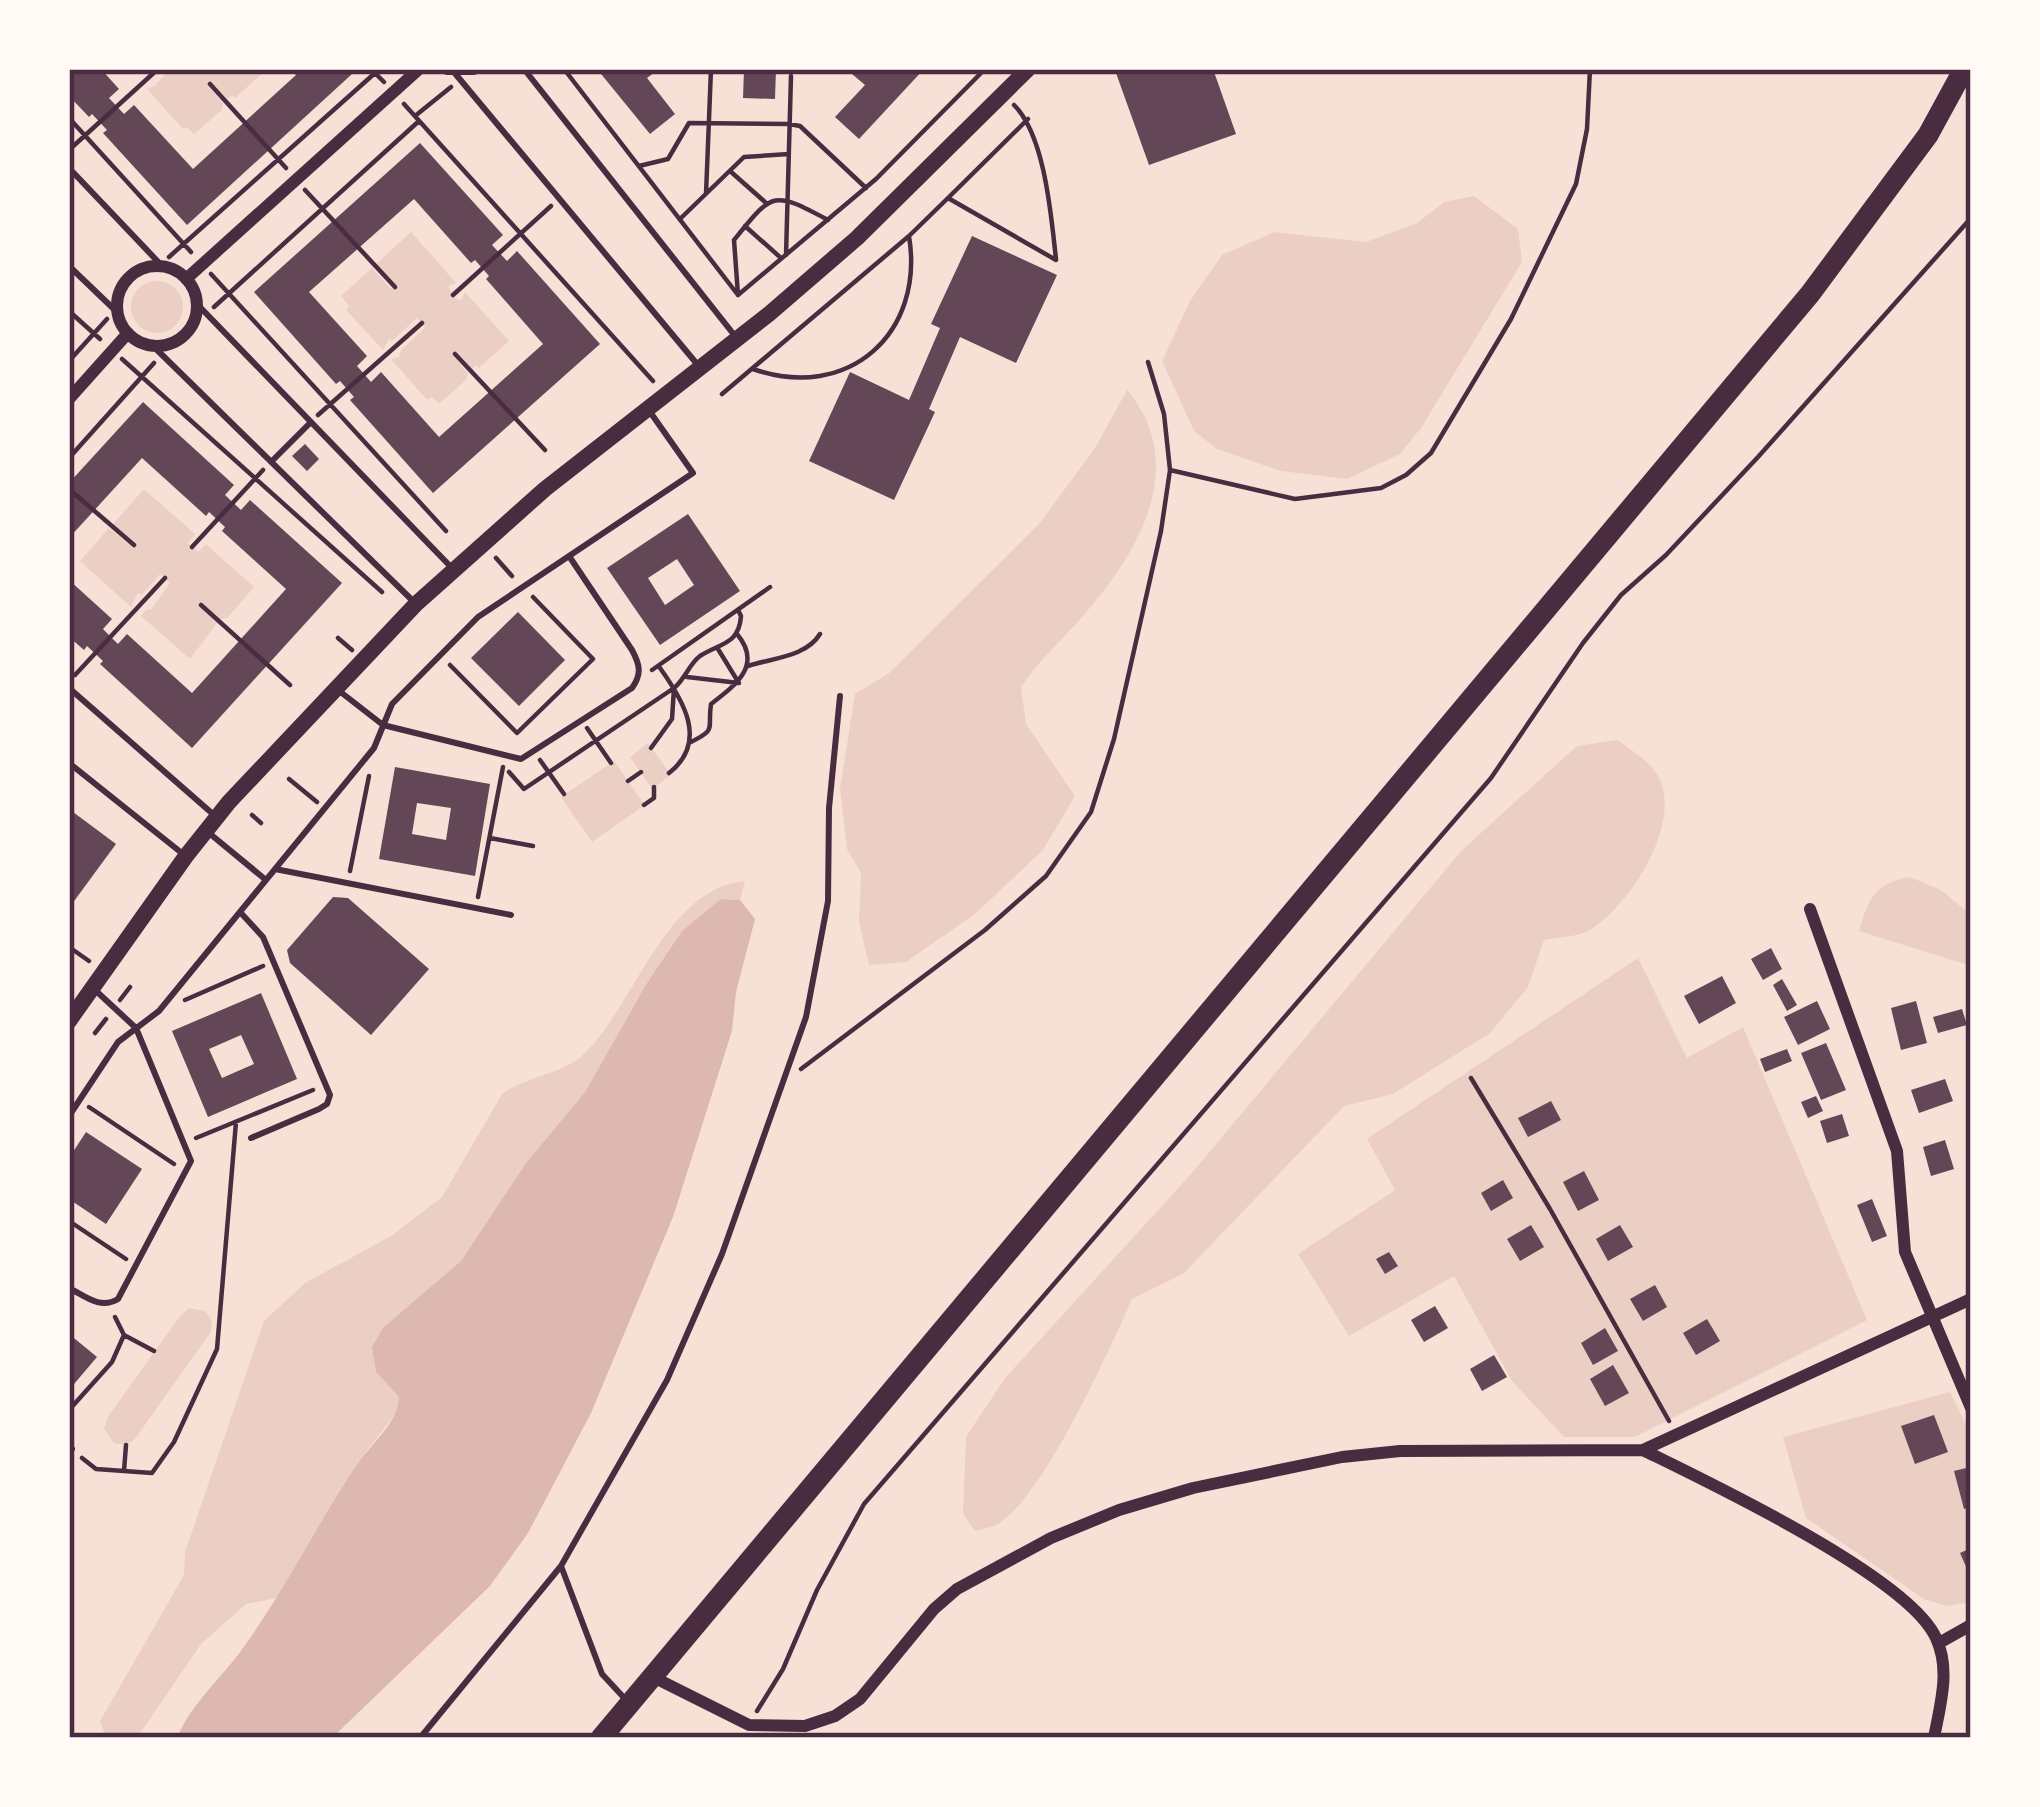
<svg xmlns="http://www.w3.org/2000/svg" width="2040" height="1807" viewBox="0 0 2040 1807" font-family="'Fira Sans',sans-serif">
  <rect width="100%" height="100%" fill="#f7e1d7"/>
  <!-- green -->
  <path fill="#ebcfc5" d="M169,69H263L265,71L235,98L232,95L228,99L211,82L208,86L223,103L222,110L194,134L187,127L183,129L147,89L155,86Z
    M1474,196L1518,229L1522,262L1421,428L1400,454L1347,479L1281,471L1217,449L1194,431L1162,361L1190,301L1222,255L1274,232L1366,242L1417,223L1444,202Z
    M411,232L456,283L448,286L456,299L461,300L465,292L509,341L479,368L476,365L472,369L457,352L453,356L468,373L466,380L439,404L432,397L427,400L391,359L399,357L401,350L425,328L417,318L392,341L389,339L383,350L346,310L349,306L341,296L372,268L391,289L396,286L376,264Z
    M131 307a26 26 0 1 1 52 0a26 26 0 1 1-52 0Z
    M1127,390C1190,465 1139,552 1083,616C1062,640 1039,660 1021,687L1026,724L1075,796L1043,850L975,914L906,962L869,965L859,922L861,873L847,849L840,789L855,694L888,674L1039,524L1095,448Z
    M144,489L195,534L188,543L198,552L206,544L254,587L228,617L220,620L202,604L199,607L217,623L190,659L141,616L147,609L151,610L170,583L160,574L142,595L138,593L131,607L80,561L109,528L132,547L135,543L113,524Z
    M1618,740C1629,749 1646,759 1654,770C1689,815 1631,905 1590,930C1579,937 1558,937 1544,940L1528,987L1490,1033L1393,1094L1344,1106L1183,1274L1132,1299C1109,1351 1046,1491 1001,1522C995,1527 983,1529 975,1531L963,1514L966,1437L1005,1378L1191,1174L1462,850L1577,746Z
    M648,743L671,775L652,789L630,757Z
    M614,761L645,805L592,842L561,797Z
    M1910,877L1941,890L1971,915V966L1859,931C1868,899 1875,883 1910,877Z
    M745,881L740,900L721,899L682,931L647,983L585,1092L526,1163L461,1261L430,1289L376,1372L399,1397V1409L357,1464L277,1598L246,1604L201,1644L137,1738H106L100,1721L184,1575L185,1552L264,1321L305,1283L391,1236L442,1197L502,1094C527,1076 564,1074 585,1053C636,1003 665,889 745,881Z
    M1638,958L1687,1058L1743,1027L1867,1320L1635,1437H1564L1512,1381L1454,1276L1349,1336L1298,1254L1395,1190L1367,1139Z
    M189,1308L205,1311L212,1321L211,1332L135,1439L126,1445L114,1443L104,1429L107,1418L180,1316Z
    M1950,1392L1971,1435V1602L1947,1606L1924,1599L1806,1518L1783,1437Z"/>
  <!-- water -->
  <path fill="#dcb8b0" d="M721,899L740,900L755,919L736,992L732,1031L673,1217L591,1413L528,1533L490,1586L332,1738H177C192,1702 221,1679 243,1648C285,1590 316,1526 356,1466C370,1445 399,1422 399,1397L376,1372L372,1347L383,1328L461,1261L526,1163L585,1092L647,983L682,931Z"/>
  <!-- building -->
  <path fill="#644757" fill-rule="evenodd" d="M69,69H101L119,89L109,98L124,114L134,105L193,169L296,75L290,69H347L352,74L187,225L103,133L107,130L92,114L89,117L69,96Z
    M597,69H659L647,78L675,114L650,134Z
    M744,69H776L775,99L743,98Z
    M846,69H924L859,139L835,117L865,85Z
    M1128,69H1213L1236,134L1149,165L1116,73Z
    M420,143L503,235L492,245L507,261L517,251L600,344L433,493L350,400L354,397L340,381L336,384L254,292ZM414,199L471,263L475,260L489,276L486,279L543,344L439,437L381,372L371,382L357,366L367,356L309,292Z
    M972,236L1057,275L1016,363L960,337L929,409L935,412L894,500L809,461L850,372L909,400L940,328L931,324Z
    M143,402L234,485L225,495L241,510L250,500L342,583L192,748L100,664L103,661L87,646L84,650L69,637V580L112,619L103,629L118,644L127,634L192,693L286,589L222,531L225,527L209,512L206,516L142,458L69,538V483Z
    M305,444L319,459L307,471L292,456Z
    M688,514L740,591L660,645L607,568ZM677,559L694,585L665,605L648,578Z
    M518,612L565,660L519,706L471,658Z
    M395,767L490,784L475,876L379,859ZM417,803L451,808L446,840L412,834Z
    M69,809L116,844L69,908Z
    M333,897L348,898L429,969L371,1035L290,963L287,950Z
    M1771,948L1782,969L1763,980L1751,959Z
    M1722,976L1736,1003L1699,1024L1684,996Z
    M1782,979L1797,1005L1787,1011L1773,985Z
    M261,993L297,1079L208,1117L172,1031ZM241,1035L254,1064L222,1078L209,1049Z
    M1817,1001L1830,1029L1798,1045L1784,1017Z
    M1916,1001L1927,1043L1901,1050L1891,1008Z
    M1962,1009L1967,1025L1938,1033L1933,1017Z
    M1826,1043L1846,1090L1821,1100L1801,1053Z
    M1787,1049L1792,1061L1765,1072L1760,1059Z
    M1945,1079L1953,1101L1919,1113L1911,1090Z
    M1816,1096L1823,1111L1808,1118L1801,1102Z
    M1551,1101L1561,1120L1528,1137L1518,1118Z
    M1842,1114L1849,1136L1827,1143L1820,1121Z
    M86,1132L142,1169L106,1224L69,1199V1158Z
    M1945,1140L1954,1169L1931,1176L1923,1147Z
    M1584,1171L1599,1200L1578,1211L1563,1182Z
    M1503,1180L1513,1198L1491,1211L1481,1193Z
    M1872,1199L1887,1236L1872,1242L1857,1205Z
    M1531,1225L1544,1247L1520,1261L1507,1239Z
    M1620,1225L1633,1247L1608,1261L1596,1239Z
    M1389,1252L1398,1266L1385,1274L1376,1259Z
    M1655,1285L1667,1307L1643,1321L1630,1299Z
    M1435,1306L1448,1328L1424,1342L1411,1320Z
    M1707,1319L1720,1341L1696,1355L1683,1333Z
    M1605,1328L1618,1351L1593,1365L1581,1343Z
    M69,1334L97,1357L69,1390Z
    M1494,1355L1507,1377L1482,1391L1470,1369Z
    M1613,1365L1629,1393L1605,1406L1590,1379Z
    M1934,1415L1948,1452L1915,1464L1901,1426Z
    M1970,1467L1971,1507L1964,1509L1954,1471Z
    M1971,1548V1578L1960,1553Z"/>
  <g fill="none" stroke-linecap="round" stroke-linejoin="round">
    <!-- path -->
    <path stroke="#4a2c40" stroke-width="4.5" d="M371,69L384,82
      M564,69L738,295
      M210,84L286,168
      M404,104L653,381
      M1014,105C1045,136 1051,215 1056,259
      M415,116L451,87
      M69,118L191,252
      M1028,119L948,198L1056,260
      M69,150L158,69
      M639,166L668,159L689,123L789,124L800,126L866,188
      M730,171L765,202
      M305,190L395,287
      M706,194L711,69
      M681,218L744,157L789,154
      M745,226L781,258
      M786,255L791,76
      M169,257L375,73
      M211,274L446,531
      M453,295L551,206
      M738,295L876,179L985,69
      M738,295L734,240C773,192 772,190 828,220
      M214,307L419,121
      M69,311L100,339
      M455,354L545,450
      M122,359L382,592
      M69,361L107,319
      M753,369C848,402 925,334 909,236
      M722,394L909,236L948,198
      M318,415L422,323
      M69,458L154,363
      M1170,470L1295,499L1381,488L1406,475L1431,453L1511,319L1576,184L1587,129L1590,69
      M69,489L134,545
      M192,547L263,470
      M496,558L512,576
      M201,605L290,685
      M338,638L352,650
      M718,649L737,680
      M450,665L517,733L593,659L533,597
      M748,666C772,658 806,657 820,634
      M660,668C683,700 709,742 669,773
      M652,670L770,587
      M75,675L165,578
      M687,677L739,683
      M587,728L611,763
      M689,743C718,729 707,730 711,704C736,685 763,665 737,634
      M651,748L672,719L674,688
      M540,760L564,794
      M509,772L524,789L674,688C686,678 689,664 700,656C720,643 739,645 741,616L738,610
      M289,779L317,802
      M628,781L641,772
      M644,805L654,798V787
      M252,815L261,823
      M490,838L533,846
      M350,871L369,776
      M478,897L503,767
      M69,947L89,961
      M120,1000L130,987
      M185,1000L263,966
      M95,1033L106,1019
      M801,1069L985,930L1046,876L1091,812L1114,739L1161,531L1170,470L1164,414L1148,362
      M1471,1078L1550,1209L1669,1421
      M89,1107L174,1164
      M196,1138L313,1090
      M69,1221L126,1259
      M115,1317L124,1335L154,1351
      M69,1410L112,1362L124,1335
      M82,1458L96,1469L152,1473L174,1442L217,1349L236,1122
      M124,1471L126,1445
      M757,1711L783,1669L817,1590L864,1504L1491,778L1583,643L1621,595L1666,555L1758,457L1971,218"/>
    <!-- service -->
    <path stroke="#4a2c40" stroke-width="6" d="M524,69L735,336
      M453,71L697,364
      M69,168L163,267
      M69,266L118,313
      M197,304L450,566
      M153,346L412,600
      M271,462L311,422
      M69,688L214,815
      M338,690L383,725L521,759L632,688C642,674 640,665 632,650L569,556
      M69,763L183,854
      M209,833L266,880
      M275,869L511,915
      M240,912L263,937L330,1095L327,1104L319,1109L251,1138
      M69,1116L118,1042L159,1011L374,748L392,704L478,617L693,473L648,409
      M69,1288C85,1296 100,1310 118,1299L191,1161L136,1028L95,990
      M69,1453L72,1449
      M561,1566L602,1674L627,1701
      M420,1738L561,1566L667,1380L722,1254L806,1017L828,901L829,808L840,696"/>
    <!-- minor -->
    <path stroke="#4a2c40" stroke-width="12" d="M447,69H474
      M117 306a40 40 0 1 1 80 0a40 40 0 1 1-80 0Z
      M186,279L419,69
      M69,399L128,333
      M1810,909L1897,1151L1905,1252L1971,1408
      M1643,1450C1708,1482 1909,1577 1936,1638C1951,1670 1940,1705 1934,1738
      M1939,1643L1971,1625
      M653,1677L749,1725L805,1726L835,1716L860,1699L934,1609L957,1589L1051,1538L1119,1510L1193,1488L1342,1457L1400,1451L1643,1450L1971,1299"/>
    <!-- tertiary -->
    <path stroke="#4a2c40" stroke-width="16" d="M69,1021L186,856L229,802L416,604L545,489L769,314L857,238L1028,69"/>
    <!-- primary -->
    <path stroke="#4a2c40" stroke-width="21" d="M601,1738L1810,294L1928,135L1964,69"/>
  </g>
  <!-- border -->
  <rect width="2040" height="1807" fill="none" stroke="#fffaf5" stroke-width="144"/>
  <rect x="72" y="72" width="1896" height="1663" fill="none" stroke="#4a2c40" stroke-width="4.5"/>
</svg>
